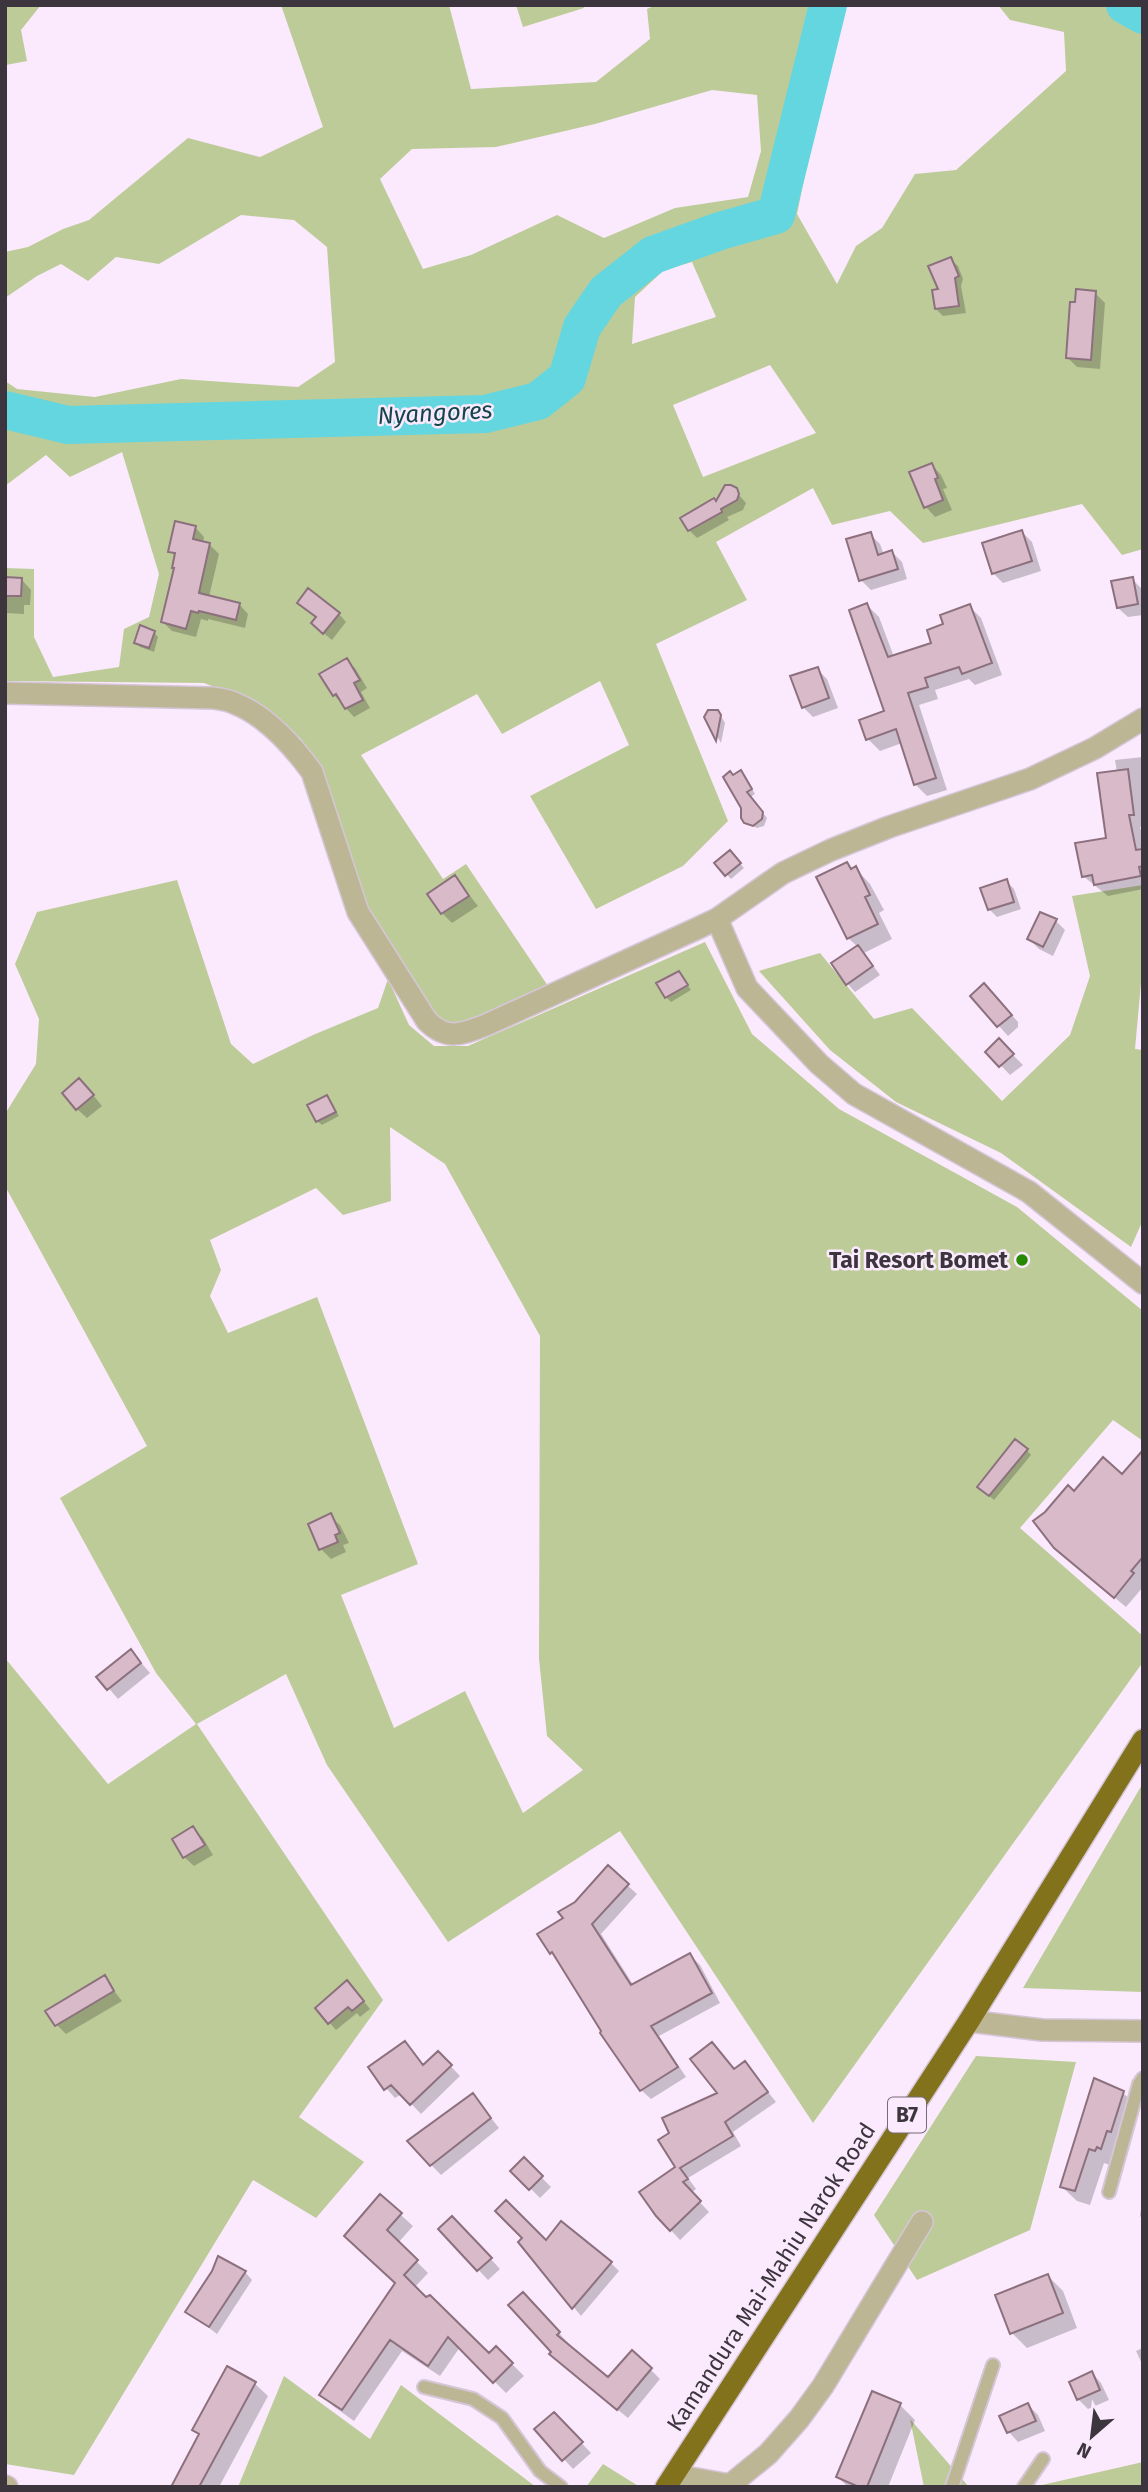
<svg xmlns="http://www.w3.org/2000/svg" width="1148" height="2492" viewBox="0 0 1148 2492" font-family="'Fira Sans',sans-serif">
  <rect width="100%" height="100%" fill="#fbeafd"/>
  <!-- green -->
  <path fill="#bdcb99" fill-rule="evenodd" d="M5,5H41L21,30L27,61L6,65Z
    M281,5H449L471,89L596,82L650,39L647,9L656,5H844L834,31L797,214L837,284L856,246L882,228L915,174L956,170L1066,71L1064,32L1010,20L998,5H1143V549L1122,555L1082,504L923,543L890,511L832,525L813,488L716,542L747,600L656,644L728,821L683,866L596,909L530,796L629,745L600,681L502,734L477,694L361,755L443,879L466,864L548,986L493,1011L455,1025L432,1015L363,910L324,774L301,739L263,706L204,683L5,681V568L34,569V637L53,677L119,667L124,629L149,617L159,574L122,452L70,477L46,455L5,486V381L17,389L95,397L181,379L298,387L335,362L327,247L294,220L241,215L159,264L116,257L88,281L61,264L37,276L5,298V252L28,247L63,229L89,220L188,138L260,157L323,127ZM712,90L757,95L761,151L748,197L675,208L604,238L557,215L471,255L423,269L380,179L412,149L496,147L595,124ZM692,262L716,317L632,344L635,297L664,270ZM770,365L816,433L703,477L673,405Z
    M516,5H583L584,8L523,27Z
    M177,880L231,1044L253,1064L313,1035L378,1008L388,979L409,1025L434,1046H468L705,942L752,1034L839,1109L1017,1207L1143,1311V1441L1113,1420L1020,1528L1143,1636V1662L813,2123L620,1831L448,1942L327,1765L286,1674L197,1724L383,2000L299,2117L364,2162L316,2218L253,2180L74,2475L5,2464V1658L108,1784L196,1724L156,1673L60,1498L147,1446L5,1186V1114L36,1064L39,1019L15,964L37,912ZM390,1127L445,1164L540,1336L539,1659L547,1736L583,1770L523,1813L465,1691L394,1728L341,1595L418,1564L317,1297L228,1333L210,1296L221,1270L210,1240L316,1188L343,1215L391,1201Z
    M1143,885V961L1135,1049L1143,1050V1220L1131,1247L1001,1153L896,1102L830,1050L759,971L820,953L874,1019L912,1008L1002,1101L1070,1035L1090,976L1072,896Z
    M1143,1783V1992L1023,1988Z
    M976,2056L1076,2062L1030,2230L917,2280L874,2215Z
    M284,2376L370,2439L401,2385L536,2487H238Z
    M910,2419L969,2487H924Z
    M1143,2462V2487H1033Z
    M603,2464L640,2487H586Z"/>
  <!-- shadow -->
  <path fill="#0003" d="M950,259L958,266L963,279L961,286L966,313L943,316L936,309Z
    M1095,293L1105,303L1100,369L1077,367L1068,358Z
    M932,465L941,475L947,488L943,489L952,510L935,517L926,507Z
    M733,488L746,503L743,510L727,517L729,520L697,538L689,530Z
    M195,527L204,537L203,543L209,544L219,554L209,597L239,604L248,614L245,628L208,619V621L201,619L196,637L172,631L163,622L176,569V557L170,551Z
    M1022,532L1032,542L1041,571L1003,583L993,573Z
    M870,534L880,544L884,555L892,552L902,562L907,579L871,590L861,580Z
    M5,579L22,580L31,590L30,605H24V614L5,613Z
    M1132,579L1142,589L1143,615L1128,617L1118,608Z
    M867,605L879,617L894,657L934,644L946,625L969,606L981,618L1002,675L975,685L969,679L935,690L938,699L919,705L947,790L927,796L915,784L902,743L880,751L868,739L886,712Z
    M339,614L346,622L332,640L321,631L317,618Z
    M154,632L158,637L154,652L140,647L136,642Z
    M346,660L355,668L367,688L361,692L370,708L354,717L334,695Z
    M817,669L827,679L838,708L813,717L803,707Z
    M718,711L725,723L721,743L706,717Z
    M1143,757V827H1140L1143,839V889L1108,896L1083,876L1108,839L1117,772L1115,760Z
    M745,777L755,794L750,797L767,818L764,826L757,828L745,822L743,808Z
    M730,853L744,868L731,879L717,864Z
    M847,864L853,870L855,868L870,884L884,910L879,913L892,939L864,953L880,975L855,992L847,983L858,947L848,938Z
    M455,877L478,906L452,923L442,913Z
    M1006,881L1014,889L1021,909L997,917L989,909Z
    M1056,921L1065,930L1053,956L1039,949L1029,939Z
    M679,973L691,990L671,1002L666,997Z
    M994,995L1018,1022V1027L1008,1036L972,996Z
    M999,1041L1023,1065L1010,1075L988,1052Z
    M89,1090L102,1106L87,1118L77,1109Z
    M327,1097L339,1116L322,1125L317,1121Z
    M1027,1450L1031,1455L994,1500L984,1491Z
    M1143,1460V1587L1126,1607L1068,1559L1075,1493L1122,1476Z
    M330,1516L340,1525L349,1543L343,1545L346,1552L331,1559L321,1549L310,1525Z
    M131,1651L150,1673L118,1699L99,1677Z
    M193,1829L203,1838L213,1855L194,1866L184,1857Z
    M627,1885L637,1894L601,1934L634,1986L690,1955L700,1965L720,2003L659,2036L686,2077L651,2099L641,2090L561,1963L551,1953L539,1935Z
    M104,1978L122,2001L66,2034L56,2024Z
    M354,1989L370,2009L360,2017L357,2013L336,2030L329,2022Z
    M404,2043L424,2066L438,2053L460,2076L421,2114L402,2094L395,2098L386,2088Z
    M712,2044L735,2070L745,2063L776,2102L733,2132L741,2146L688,2178L696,2189L691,2193L709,2212L680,2240L657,2215L677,2167L720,2093Z
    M1123,2093L1139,2108L1110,2165L1104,2163L1090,2205L1077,2201L1061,2186Z
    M473,2095L499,2128L441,2175L409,2142Z
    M524,2160L551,2187L540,2198L513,2171Z
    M1143,2195V2219L1140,2216Z
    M380,2196L413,2226L398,2243L428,2273L414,2288L489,2355L496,2348L524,2376L506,2393L460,2347L440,2376L402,2351L354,2421L333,2406L321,2394L397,2284Z
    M462,2228L500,2269L488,2280L440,2229Z
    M520,2242L611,2263L619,2271L581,2316Z
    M245,2272L252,2280L217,2334L187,2311Z
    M1048,2276L1063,2291L1077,2328L1027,2348L1012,2333Z
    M533,2304L568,2343L566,2345L608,2379L650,2369L660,2379L628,2418L561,2364Z
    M1143,2348V2366L1136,2351Z
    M1092,2373L1101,2383L1109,2400L1088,2409L1078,2399Z
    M254,2383L268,2396L219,2487H173L200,2435L194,2430Z
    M873,2394L900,2405L915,2420L888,2487H848L838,2477Z
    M1028,2405L1038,2415L1045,2431L1018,2442L1009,2432Z
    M554,2414L591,2453L573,2469L536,2429Z"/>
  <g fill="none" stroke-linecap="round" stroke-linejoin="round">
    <!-- river -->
    <path stroke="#64d6e0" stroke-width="38" d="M1125,5L1143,15
      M5,410L68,425L485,414L538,401L567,378L582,327L606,292L653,255L720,231L776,215L828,5"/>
  </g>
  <!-- building -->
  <path fill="#d8bac8" stroke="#8c707d" stroke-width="2" d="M951,257L959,276L955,278L959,306L935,309L932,290L938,289L928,266Z
    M1076,289L1096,291L1091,360L1066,358L1070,302H1075Z
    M932,463L938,478L935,479L943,500L924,508L909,472Z
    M725,485H731L737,488L739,494L737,500L721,509L722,512L688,531L680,518L714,498L716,501Z
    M175,521L196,526L193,539L210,543L199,593L240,603L236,620L199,611L198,613L191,611L186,629L161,622L174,568H172L175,553L168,552Z
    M1022,530L1032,561L992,574L982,543Z
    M871,532L878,555L892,550L898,569L859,581L846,539Z
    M5,577L22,578L21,596H5Z
    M1133,577L1138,604L1117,608L1111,581Z
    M308,588L340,613L323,634L311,623L316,617L297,603Z
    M867,603L888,657L931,643L927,630L943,624L940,615L970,604L992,663L962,674L959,667L925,678L928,687L908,693L936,778L914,785L896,729L866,740L859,720L884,711L849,610Z
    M140,625L155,631L149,648L134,643Z
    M347,658L360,680L354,683L363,700L345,709L336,694L333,696L319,674Z
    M818,667L829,698L802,708L790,676Z
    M708,710H718L721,715L716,741L704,717Z
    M1128,769L1134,815H1129L1136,850L1143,849V866L1139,867L1141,876L1094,885L1092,875L1082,877L1075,843L1106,838L1097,773Z
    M741,770L752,789L747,792L763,812L762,819L753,826L744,823L741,818V808L723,777L730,771L733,775Z
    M730,850L741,863L725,876L714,863Z
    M847,862L851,869L856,866L870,895L865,897L878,924L847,939L816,877Z
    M455,875L469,896L441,914L427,894Z
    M1007,879L1014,902L988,910L980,888Z
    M1040,912L1057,919L1043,947L1027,939Z
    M858,945L873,966L846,985L831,963Z
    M679,971L688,985L665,998L656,983Z
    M984,983L1012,1015L997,1027L970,996Z
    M999,1038L1014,1054L999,1067L985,1052Z
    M79,1078L94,1095L76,1110L62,1093Z
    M327,1095L336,1112L316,1122L307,1105Z
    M1015,1439L1028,1449L989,1496L977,1487Z
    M1143,1450V1557L1131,1571L1134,1573L1114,1598L1054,1548L1033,1521L1045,1512L1068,1485L1074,1491L1103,1457L1122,1474Z
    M331,1513L340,1533L335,1535L338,1542L319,1550L308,1524Z
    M131,1649L141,1663L107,1690L96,1677Z
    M193,1826L205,1845L183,1858L172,1839Z
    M608,1865L629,1884L592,1924L631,1985L690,1953L712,1993L651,2026L678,2067L640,2091L600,2033L601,2031L552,1952L550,1954L537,1934L563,1918L558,1912L575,1902Z
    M105,1975L114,1991L55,2026L45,2011Z
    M347,1980L364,2001L352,2011L348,2007L328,2024L315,2008Z
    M405,2041L423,2065L438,2051L452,2065L410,2105L391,2085L384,2090L368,2067Z
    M712,2042L734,2069L745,2061L768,2092L725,2122L733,2136L680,2168L688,2179L683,2182L701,2201L670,2231L656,2216L639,2192L675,2167L658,2140L669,2133L662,2118L717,2093L690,2059Z
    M1094,2078L1124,2091L1111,2132L1107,2131L1101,2149L1097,2147L1095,2151L1089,2149L1075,2191L1060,2187Z
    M473,2093L491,2118L430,2166L407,2141Z
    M524,2157L543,2176L529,2190L510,2171Z
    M380,2194L402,2213L387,2230L418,2260L404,2275L426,2297L430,2295L489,2353L496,2346L513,2363L493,2383L448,2337L428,2366L390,2340L342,2410L319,2395L395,2283L344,2236Z
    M506,2200L546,2240L561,2221L612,2262L572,2309L518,2242L522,2238L495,2211Z
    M452,2216L492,2258L477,2271L438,2229Z
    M218,2256L246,2271L209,2327L185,2312L212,2271Z
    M1048,2274L1063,2313L1010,2334L995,2295Z
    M523,2292L560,2332L557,2335L608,2377L632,2350L652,2368L617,2410L549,2354L551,2352L508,2305Z
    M227,2366L256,2382L199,2487H171L199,2434L192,2430Z
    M1092,2371L1100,2390L1077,2400L1069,2382Z
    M872,2391L901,2403L867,2487H859L836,2477Z
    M1028,2403L1036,2421L1007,2433L999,2416Z
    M554,2412L583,2442L562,2461L534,2429Z"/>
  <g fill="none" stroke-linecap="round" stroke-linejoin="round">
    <!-- lane casing -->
    <g stroke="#d5c6d7" stroke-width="16">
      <path id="lane" d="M1109,2192L1139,2084L1143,2078
        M424,2387L473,2399L502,2418L540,2471L561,2487
        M952,2487L993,2365
        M1024,2487L1043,2459"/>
    </g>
    <!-- street casing -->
    <g stroke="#d5c6d7" stroke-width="24">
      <path id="street" d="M5,693L213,698C220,699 228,700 234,703C265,715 293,746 312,772L358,912L427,1021C447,1041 462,1034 486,1025L696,929L717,919L783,873L831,850L889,827L1030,779L1095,748L1143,719
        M717,919L747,988L819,1064L854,1094L1029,1192L1143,1283
        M969,2021L1042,2030L1143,2031
        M674,2475L730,2485L768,2454L799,2419L823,2386L922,2222
        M5,2486L7,2487"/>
    </g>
    <!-- highway casing -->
    <g stroke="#d5c6d7" stroke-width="24">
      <path id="highway" d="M666,2487L969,2021L1143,1740"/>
    </g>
    <!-- lane -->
    <use href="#lane" stroke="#bdb695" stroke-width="12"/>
    <!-- street -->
    <use href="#street" stroke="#bdb695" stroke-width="21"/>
    <!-- highway -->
    <use href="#highway" stroke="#81721b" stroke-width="21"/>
  </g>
  <!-- markers -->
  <circle fill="#258a00" stroke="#fbeafd" stroke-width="2.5" cx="1022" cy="1260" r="7"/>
  <g text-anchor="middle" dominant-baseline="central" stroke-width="5" stroke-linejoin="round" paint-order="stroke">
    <!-- shield labels -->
    <rect fill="#fbeafd" stroke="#766b77" stroke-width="2" x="888" y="2097.5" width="38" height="35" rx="5"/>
    <g font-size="21" font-weight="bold" fill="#3d353e">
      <text x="907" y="2115">B7</text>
    </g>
    <!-- poi labels -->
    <g font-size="23" font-weight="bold" fill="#3d353e" stroke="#fbeafd" text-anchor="end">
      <text x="1008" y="1260">Tai Resort Bomet</text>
    </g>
    <!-- street labels -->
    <g font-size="23" fill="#3d353e" stroke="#fbeafd">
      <text transform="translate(771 2277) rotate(-57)">Kamandura Mai-Mahiu Narok Road</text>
    </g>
    <!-- water labels -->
    <g font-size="24" font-style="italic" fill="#12464a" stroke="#fbeafd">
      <text transform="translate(435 413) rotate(-3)">Nyangores</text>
    </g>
  </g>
  <!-- border -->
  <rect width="1148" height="2492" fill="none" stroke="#3d353e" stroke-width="14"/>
  <!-- north arrow -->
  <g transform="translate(1092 2436) rotate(208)" stroke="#fbeafd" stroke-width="5" paint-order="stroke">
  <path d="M0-5L12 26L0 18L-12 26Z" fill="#3d353e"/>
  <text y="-10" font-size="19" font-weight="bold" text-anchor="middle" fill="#3d353e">N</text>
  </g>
</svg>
